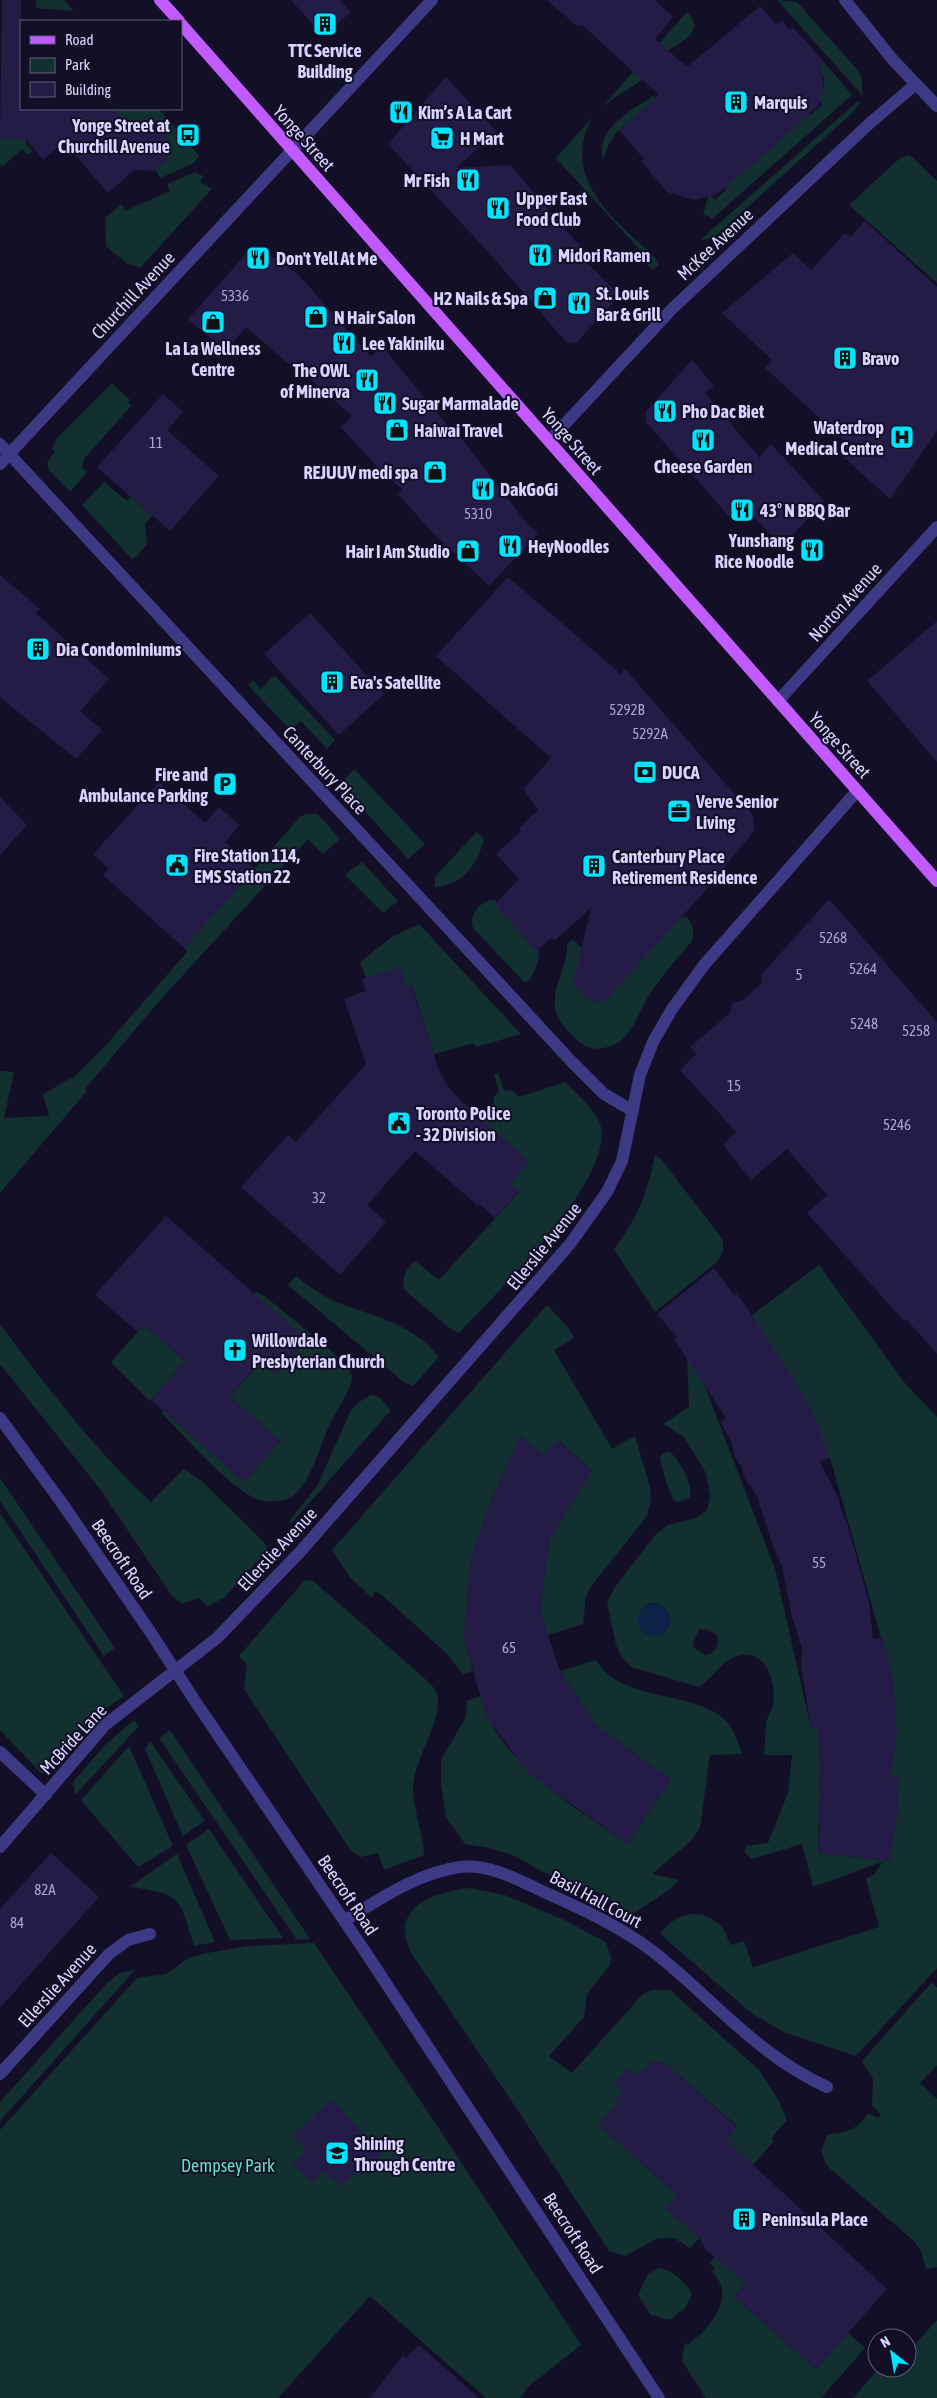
<svg xmlns="http://www.w3.org/2000/svg" width="937" height="2398" viewBox="0 0 937 2398" font-family="'Asap Condensed',sans-serif">
  <rect width="100%" height="100%" fill="#130f26"/>
  <!-- green -->
  <path fill="#12302f" fill-rule="evenodd" d="M36,0H64L74,11L36,8Z
    M777,0L797,2L855,67L861,76L863,96Z
    M687,12C707,32 680,41 668,51C661,58 656,68 648,75C628,93 597,101 587,129C569,176 604,210 636,240C644,248 655,254 659,265L653,270L647,264L650,261L556,158Z
    M824,62L852,95L712,219L709,216L703,215L709,193L715,200L726,190L725,187L809,114L810,115L822,105L817,98C826,88 827,78 818,68Z
    M654,96L656,98L616,133L608,146L603,160C594,129 633,109 654,96Z
    M858,101L860,103L852,113L713,238L700,240Z
    M113,109H159L199,156L194,163L160,178L155,169L167,159L168,140L132,131Z
    M0,137L26,139V144L33,151L28,155L22,149L2,167L0,164Z
    M910,155L937,181V283L849,205L900,158Z
    M195,172L203,176L200,182L212,189L140,268L126,263L106,246L105,218L122,204L125,211L170,191L167,184Z
    M112,383L130,400L128,402L131,406L83,460L84,462L81,466L87,472L70,492L49,470L47,463L55,451L52,449L57,438Z
    M104,482L127,501L131,497L152,516L145,524L147,544L137,556L132,559L82,505Z
    M274,675L335,740L327,749L301,721L290,730L248,685L253,680L261,689Z
    M354,769L425,844L408,859L343,787L345,779Z
    M306,814H318L340,839L323,854L308,839L161,999L85,1089L87,1091L0,1193V1071L14,1072L4,1118L49,1116L43,1094L75,1076L106,1045L187,952L184,948L300,817Z
    M477,832L484,839C478,863 463,886 435,887V878L439,872Z
    M362,862L398,901L383,913L345,875Z
    M490,900H495L538,947C541,959 535,972 528,982H524L473,928C469,915 477,905 490,900Z
    M686,916C693,924 695,930 692,941C679,956 665,972 653,989C638,1010 633,1043 604,1048C592,1050 584,1047 576,1039C567,1030 557,1021 555,1008C552,986 568,967 567,944L573,939L586,953Z
    M419,924L521,1034L476,1047L474,1043L434,1054L412,986L404,988L366,978L360,962L392,937Z
    M498,1073L504,1090L513,1091L519,1097L565,1082C576,1094 597,1110 601,1127C612,1182 496,1293 459,1333L448,1327L407,1292L403,1288C403,1277 406,1268 415,1261L439,1280L519,1192L510,1184L483,1120L493,1108L494,1097L499,1091L494,1075Z
    M655,1155L661,1159L723,1240V1251L717,1262L655,1312L614,1249C638,1218 647,1193 655,1155Z
    M819,1265L904,1382L937,1417V1968L856,2056L786,2033L768,2023L750,2012L660,1934C674,1914 699,1906 719,1924C725,1929 728,1939 730,1945L744,1941L753,1967L879,1927L866,1878L874,1875L882,1862L813,1887L802,1844L752,1859L745,1853L746,1846L768,1843L788,1793L792,1755H764C765,1744 765,1734 766,1724C767,1717 771,1712 773,1705C777,1682 766,1648 738,1656C721,1660 713,1679 699,1687L631,1667L622,1657L616,1645L607,1602L615,1587L656,1534L668,1525L696,1518L707,1510L710,1496L706,1473L684,1437L663,1424L689,1407L687,1357L703,1381L775,1569L811,1728H818L820,1766L818,1853L890,1861V1669L830,1458L752,1315ZM654,1603C668,1607 672,1615 668,1629L645,1605ZM706,1629L717,1635C720,1646 716,1652 706,1655L694,1648L693,1642L699,1630Z
    M296,1276C306,1284 317,1292 328,1298C369,1317 408,1319 439,1357L413,1386L405,1383L288,1285Z
    M256,1292L266,1297C282,1311 345,1358 351,1373C356,1386 333,1414 328,1428C319,1449 312,1479 294,1495C285,1503 264,1503 254,1498C225,1483 185,1437 162,1413L163,1410L244,1482L280,1441L230,1397L261,1362L276,1374L306,1340L254,1294Z
    M547,1305L567,1326L574,1338L554,1350L612,1449L635,1436L650,1487L651,1499L647,1516L592,1585L586,1596L583,1624L548,1635L540,1611L549,1540L592,1471L559,1441L543,1455L521,1436L490,1503L471,1559L464,1637L473,1671L463,1674L445,1652L383,1596L375,1591L372,1598L349,1576L332,1550Z
    M0,1324C46,1386 94,1449 151,1502L184,1469L204,1483L264,1542L268,1549L225,1597L208,1606L198,1598L182,1604L172,1596L100,1489L0,1364Z
    M144,1325L185,1361L150,1401L111,1362Z
    M371,1395L378,1396L391,1410L291,1524L289,1521L317,1486L351,1410L359,1402Z
    M670,1452C680,1461 693,1483 690,1497L683,1501L676,1502C667,1490 663,1471 660,1457L664,1453Z
    M0,1478L115,1648L104,1656L0,1501Z
    M0,1513L124,1696L98,1714L42,1774L0,1730Z
    M312,1580L423,1677C427,1681 433,1686 436,1691C447,1712 414,1759 413,1787C413,1810 423,1831 424,1855L384,1870L378,1853L361,1857L351,1851L244,1689L247,1665L239,1656L304,1581Z
    M596,1660C621,1704 699,1689 728,1723C735,1732 739,1744 742,1754L710,1755L700,1828L691,1841L652,1874L679,1880L670,1889L633,1914L597,1892L541,1871L515,1856L489,1848L465,1844L446,1817L441,1783V1760L466,1717L467,1701L480,1696C499,1764 573,1805 627,1844L671,1780L597,1726L560,1671Z
    M134,1720L139,1726L75,1795L73,1782L105,1745Z
    M170,1730L310,1939L297,1940L159,1738Z
    M150,1741L205,1821L183,1836L145,1749Z
    M129,1746L173,1846L138,1867L81,1800Z
    M209,1829L283,1938L230,1940L186,1845Z
    M177,1854L215,1942L194,1946C180,1897 180,1893 129,1887Z
    M469,1888L505,1895L564,1920L606,1942L611,1958L610,1965L587,1994L584,2017L549,2056L572,2073L643,1994L651,1990H670L760,2071L779,2101L787,2120L771,2138L774,2141L753,2165L726,2140L737,2126L665,2063L654,2062L637,2076L628,2069L615,2084L623,2092L615,2102L617,2104L599,2125L677,2195L699,2238L690,2248L674,2238H665L656,2239L625,2256L609,2251L519,2112L412,1954C388,1908 431,1893 469,1888Z
    M314,1943L434,2121L581,2345L529,2386L520,2398H486L370,2296L278,2398H0V2130L137,1978L167,1974L188,1958L207,1953L248,1946Z
    M135,1970L0,2121V2102L108,1982L120,1973Z
    M932,1982L937,1988V2065L920,2083L937,2099V2267L926,2269L920,2249L915,2242L826,2165L821,2150L828,2134C846,2134 859,2128 868,2113L878,2118L881,2115L872,2105L873,2079L862,2061Z
    M716,2256L748,2280L734,2297L816,2369L848,2333L865,2348L821,2398H706L682,2361L685,2342L687,2345C709,2330 738,2296 712,2272L715,2268L709,2263Z
    M660,2268C672,2269 688,2284 692,2295L685,2308L670,2320L651,2315L638,2295L648,2274Z
    M937,2320V2398H853L879,2368H907V2353Z"/>
  <!-- water -->
  <path fill="#0c2248" d="M638 1620a16 16 0 1 1 32 0a16 16 0 1 1-32 0Z"/>
  <!-- building -->
  <path fill="#241b47" d="M2,0H21V109H113L127,125L156,127L168,140L167,159L153,171L134,170L108,193L64,142L43,160L27,140L0,138Z
    M291,0H340L351,12L323,36Z
    M547,0H655L673,17L655,39L687,67L760,6L777,25L782,20L790,30L793,27L824,62L821,65L824,88L818,106L768,152L717,194L694,200L667,192L641,161L644,159L619,130L659,95L581,24L578,27Z
    M446,77L497,132L456,168L510,165L588,255L584,260L620,295L576,343L566,342L491,255L388,144Z
    M865,221L937,287V431L890,499L839,453L848,444L765,368L772,360L722,313L793,253L811,270L845,233L850,237Z
    M254,245L297,273L371,357L382,346L453,432L455,430L524,520L538,534L489,586L431,531L398,494L402,489L378,468L341,427L352,416L292,363L290,365L246,327L225,351L188,319Z
    M692,360L714,386L705,393L759,457L771,444L824,501L782,547L746,508L734,522L646,422V411Z
    M163,394L183,412L167,430L219,476L170,531L97,467Z
    M0,575L40,609L36,613L109,679L80,711L102,730L76,759L0,697Z
    M508,577L621,674L625,669L753,815L754,831L749,837L707,889L604,1002L589,1001L573,984L591,908L554,941L551,938L536,951L495,904L519,879L496,854L521,831L519,828L538,810L523,789L551,758L436,656Z
    M310,613L384,694L339,735L264,654Z
    M937,621V762L867,681Z
    M159,782L205,823L219,807L240,825L225,842L255,869L184,948L103,875L109,869L93,854Z
    M0,797L27,825L0,855Z
    M829,899L937,1022V1354L906,1319L904,1321L807,1213L827,1195L787,1149L751,1180L723,1145L736,1132L680,1070L696,1054L690,1047L729,1014L733,1002L743,1000L762,983L761,975Z
    M401,967L407,987L411,985L439,1070L446,1084L460,1100L529,1161L510,1184L519,1191L495,1218L480,1204L478,1206L415,1151L367,1205L386,1222L340,1275L241,1187L288,1135L296,1142L366,1064L344,999L366,991L362,979Z
    M166,1216L306,1339L276,1374L261,1361L230,1397L280,1441L244,1482L151,1400L185,1361L144,1325L138,1332L95,1295Z
    M714,1268L734,1295L736,1293L744,1303L790,1373L816,1419L830,1458L820,1462L839,1499L842,1513L847,1523L869,1602L873,1639L883,1638L893,1679L897,1734L891,1777H899L897,1817L890,1861L818,1853L820,1823H818L820,1766L818,1728L811,1729L801,1666L802,1648L792,1617L782,1566L773,1547L757,1496L745,1479L742,1467L735,1458L731,1441L720,1422L726,1418L674,1339L677,1337L657,1314Z
    M521,1436L543,1455L558,1441L592,1471L549,1540L540,1611L560,1671L597,1726L671,1780L627,1844L528,1773L486,1717L464,1637L471,1559L490,1503Z
    M51,1853L99,1897L0,2008V1909Z
    M651,2062L665,2063L737,2127L726,2140L887,2289L816,2369L734,2297L746,2283L706,2250L699,2238L666,2209L677,2195L599,2125L617,2104L615,2102L623,2092L614,2084L628,2069L637,2076Z
    M332,2099L381,2153L362,2175L358,2170L341,2187L324,2170L311,2183L293,2163L306,2151L293,2136Z
    M419,2345L479,2398H370L403,2355L406,2358Z"/>
  <g fill="none" stroke-linecap="round" stroke-linejoin="round">
    <!-- minor -->
    <path stroke="#3d3a85" stroke-width="12" d="M845,0L893,60L937,106
      M549,441L672,309L870,123L916,84
      M0,444L571,1061L604,1094L633,1111
      M0,464L432,0
      M778,701L937,527
      M0,1418L64,1506L151,1633L195,1701L368,1956L659,2398
      M0,1752L46,1795
      M0,1847L105,1725L217,1638L300,1552L570,1244L607,1192L622,1161L640,1075L653,1042L672,1009L704,965L857,791
      M344,1921C380,1899 417,1873 460,1867C489,1864 517,1879 542,1891C582,1909 620,1926 655,1953C713,1999 757,2055 827,2087
      M0,2074L109,1954L128,1940L150,1934"/>
    <!-- major -->
    <path stroke="#c25bff" stroke-width="12" d="M160,0L179,21
      M181,24L937,881"/>
  </g>
  <!-- icons -->
  <defs>
    <g id="building-square" transform="scale(1.25)"><rect x="-9" y="-9" width="18" height="18" rx="4" fill="#00e5ff" stroke="#130f26"/><path d="M-4-6H4V6H1V3H-1V6H-4ZM-2.5-4.3h1.7v1.8h-1.7ZM.8-4.3h1.7v1.8H.8ZM-2.5-1h1.7V.8h-1.7ZM.8-1h1.7V.8H.8Z" fill="#111"/></g>
    <g id="restaurant-square" transform="scale(1.25)"><rect x="-9" y="-9" width="18" height="18" rx="4" fill="#00e5ff" stroke="#130f26"/><path d="M-5-6h1v4h1v-4h1v4h1v-4h1v5L-1.5 .5V6h-2V.5L-5-1ZM5-6V6H3V1.5H1.5Q1.5-4 5-6Z" fill="#111"/></g>
    <g id="bus-square" transform="scale(1.25)"><rect x="-9" y="-9" width="18" height="18" rx="4" fill="#00e5ff" stroke="#130f26"/><path d="M-5-6H5V4H4V6H2V4H-2V6H-4V4H-5ZM-3.5-4V0h7V-4ZM-3.5 1.2v1.5H-2V1.2ZM2 1.2v1.5H3.5V1.2Z" fill="#111"/></g>
    <g id="supermarket-square" transform="scale(1.25)"><rect x="-9" y="-9" width="18" height="18" rx="4" fill="#00e5ff" stroke="#130f26"/><path d="M-6-5.5h2.5l.6 2H6L4.5 2H-2.5L-4.4-4H-6ZM-1.5 3.2a1.3 1.3 0 1 0 .1 0ZM3 3.2a1.3 1.3 0 1 0 .1 0Z" fill="#111"/></g>
    <g id="shop-square" transform="scale(1.25)"><rect x="-9" y="-9" width="18" height="18" rx="4" fill="#00e5ff" stroke="#130f26"/><path d="M-5-2.5h2.3a2.7 3.5 0 0 1 5.4 0H5L5.5 6h-11ZM-1.5-2.5h3a1.5 2.3 0 0 0-3 0Z" fill="#111"/></g>
    <g id="hospital-square" transform="scale(1.25)"><rect x="-9" y="-9" width="18" height="18" rx="4" fill="#00e5ff" stroke="#130f26"/><path d="M-5-5h3v3.5h4V-5h3V5h-3V1.5h-4V5h-3Z" fill="#111"/></g>
    <g id="bank-square" transform="scale(1.25)"><rect x="-9" y="-9" width="18" height="18" rx="4" fill="#00e5ff" stroke="#130f26"/><path d="M-6-4H6V4H-6ZM0-2.3a2.3 2.3 0 1 0 0 4.6a2.3 2.3 0 1 0 0-4.6Z" fill="#111"/></g>
    <g id="parking-square" transform="scale(1.25)"><rect x="-9" y="-9" width="18" height="18" rx="4" fill="#00e5ff" stroke="#130f26"/><path d="M-3.5-5.5H1a3.5 3.5 0 0 1 0 7H-1V5.5H-3.5ZM-1-3.4V-.6H.8a1.4 1.4 0 0 0 0-2.8Z" fill="#111"/></g>
    <g id="office-square" transform="scale(1.25)"><rect x="-9" y="-9" width="18" height="18" rx="4" fill="#00e5ff" stroke="#130f26"/><path d="M-6-3h4V-5.5h4V-3h4V5H-6ZM-1-4.5V-3h2v-1.5ZM-6 0V1H6V0Z" fill="#111"/></g>
    <g id="civic-square" transform="scale(1.25)"><rect x="-9" y="-9" width="18" height="18" rx="4" fill="#00e5ff" stroke="#130f26"/><path d="M-.6-6.5H3V-4.5H.6V-3L4-1V1h2V6H-6V1h2V-1L-.6-3ZM-1.2 2.5V6h2.4V2.5Z" fill="#111"/></g>
    <g id="church-square" transform="scale(1.25)"><rect x="-9" y="-9" width="18" height="18" rx="4" fill="#00e5ff" stroke="#130f26"/><path d="M-1.2-6h2.4v3.5h3.3v2.4h-3.3V6h-2.4V-.1h-3.3v-2.4h3.3Z" fill="#111"/></g>
    <g id="school-square" transform="scale(1.25)"><rect x="-9" y="-9" width="18" height="18" rx="4" fill="#00e5ff" stroke="#130f26"/><path d="M0-5L7-2L0 1L-7-2ZM-4 1L0 2.5L4 1V4Q0 6-4 4Z" fill="#111"/></g>
  </defs>
  <g fill-rule="evenodd">
    <use href="#building-square" x="325" y="24"/>
    <use href="#building-square" x="736" y="102"/>
    <use href="#restaurant-square" x="401" y="112"/>
    <use href="#bus-square" x="188" y="135"/>
    <use href="#supermarket-square" x="442" y="138"/>
    <use href="#restaurant-square" x="468" y="180"/>
    <use href="#restaurant-square" x="498" y="208"/>
    <use href="#restaurant-square" x="540" y="255"/>
    <use href="#restaurant-square" x="258" y="258"/>
    <use href="#shop-square" x="545" y="298"/>
    <use href="#restaurant-square" x="579" y="303"/>
    <use href="#shop-square" x="316" y="317"/>
    <use href="#shop-square" x="213" y="322"/>
    <use href="#restaurant-square" x="344" y="343"/>
    <use href="#building-square" x="845" y="358"/>
    <use href="#restaurant-square" x="367" y="380"/>
    <use href="#restaurant-square" x="385" y="403"/>
    <use href="#restaurant-square" x="665" y="411"/>
    <use href="#shop-square" x="397" y="430"/>
    <use href="#hospital-square" x="902" y="437"/>
    <use href="#restaurant-square" x="703" y="440"/>
    <use href="#shop-square" x="435" y="472"/>
    <use href="#restaurant-square" x="483" y="489"/>
    <use href="#restaurant-square" x="742" y="510"/>
    <use href="#restaurant-square" x="510" y="546"/>
    <use href="#restaurant-square" x="812" y="550"/>
    <use href="#shop-square" x="468" y="551"/>
    <use href="#building-square" x="38" y="649"/>
    <use href="#building-square" x="332" y="682"/>
    <use href="#bank-square" x="645" y="772"/>
    <use href="#parking-square" x="225" y="784"/>
    <use href="#office-square" x="679" y="811"/>
    <use href="#civic-square" x="177" y="865"/>
    <use href="#building-square" x="594" y="866"/>
    <use href="#civic-square" x="399" y="1123"/>
    <use href="#church-square" x="235" y="1350"/>
    <use href="#school-square" x="337" y="2153"/>
    <use href="#building-square" x="744" y="2219"/>
  </g>
  <g text-anchor="middle" dominant-baseline="central" stroke-width="4" stroke-linejoin="round" paint-order="stroke">
    <!-- number labels -->
    <g font-size="15" fill="#aca6d1">
      <text x="235" y="295">5336</text>
      <text x="156" y="442">11</text>
      <text x="478" y="513">5310</text>
      <text x="627" y="709">5292B</text>
      <text x="650" y="733">5292A</text>
      <text x="833" y="937">5268</text>
      <text x="863" y="968">5264</text>
      <text x="799" y="974">5</text>
      <text x="864" y="1023">5248</text>
      <text x="916" y="1030">5258</text>
      <text x="734" y="1085">15</text>
      <text x="897" y="1124">5246</text>
      <text x="319" y="1197">32</text>
      <text x="819" y="1562">55</text>
      <text x="509" y="1647">65</text>
      <text x="45" y="1889">82A</text>
      <text x="17" y="1922">84</text>
    </g>
    <!-- poi labels -->
    <g font-size="18" font-weight="bold" fill="#d9d4ff" stroke="#130f26" text-anchor="start">
      <text x="325" y="50" text-anchor="middle">TTC Service<tspan x="325" dy="21">Building</tspan></text>
      <text x="754" y="102">Marquis</text>
      <text x="418" y="112">Kim’s A La Cart</text>
      <text x="170" y="125" text-anchor="end">Yonge Street at<tspan x="170" dy="21">Churchill Avenue</tspan></text>
      <text x="460" y="138">H Mart</text>
      <text x="450" y="180" text-anchor="end">Mr Fish</text>
      <text x="516" y="198">Upper East<tspan x="516" dy="21">Food Club</tspan></text>
      <text x="558" y="255">Midori Ramen</text>
      <text x="276" y="258">Don't Yell At Me</text>
      <text x="596" y="293">St. Louis<tspan x="596" dy="21">Bar &amp; Grill</tspan></text>
      <text x="528" y="298" text-anchor="end">H2 Nails &amp; Spa</text>
      <text x="334" y="317">N Hair Salon</text>
      <text x="362" y="343">Lee Yakiniku</text>
      <text x="213" y="348" text-anchor="middle">La La Wellness<tspan x="213" dy="21">Centre</tspan></text>
      <text x="862" y="358">Bravo</text>
      <text x="350" y="370" text-anchor="end">The OWL<tspan x="350" dy="21">of Minerva</tspan></text>
      <text x="402" y="403">Sugar Marmalade</text>
      <text x="682" y="411">Pho Dac Biet</text>
      <text x="884" y="427" text-anchor="end">Waterdrop<tspan x="884" dy="21">Medical Centre</tspan></text>
      <text x="414" y="430">Haiwai Travel</text>
      <text x="703" y="466" text-anchor="middle">Cheese Garden</text>
      <text x="418" y="472" text-anchor="end">REJUUV medi spa</text>
      <text x="500" y="489">DakGoGi</text>
      <text x="760" y="510">43° N BBQ Bar</text>
      <text x="794" y="540" text-anchor="end">Yunshang<tspan x="794" dy="21">Rice Noodle</tspan></text>
      <text x="528" y="546">HeyNoodles</text>
      <text x="450" y="551" text-anchor="end">Hair I Am Studio</text>
      <text x="56" y="649">Dia Condominiums</text>
      <text x="350" y="682">Eva's Satellite</text>
      <text x="662" y="772">DUCA</text>
      <text x="208" y="774" text-anchor="end">Fire and<tspan x="208" dy="21">Ambulance Parking</tspan></text>
      <text x="696" y="801">Verve Senior<tspan x="696" dy="21">Living</tspan></text>
      <text x="194" y="855">Fire Station 114,<tspan x="194" dy="21">EMS Station 22</tspan></text>
      <text x="612" y="856">Canterbury Place<tspan x="612" dy="21">Retirement Residence</tspan></text>
      <text x="416" y="1113">Toronto Police<tspan x="416" dy="21">- 32 Division</tspan></text>
      <text x="252" y="1340">Willowdale<tspan x="252" dy="21">Presbyterian Church</tspan></text>
      <text x="354" y="2143">Shining<tspan x="354" dy="21">Through Centre</tspan></text>
      <text x="762" y="2219">Peninsula Place</text>
    </g>
    <!-- street labels -->
    <g font-size="18" fill="#d9d4ff" stroke="#130f26">
      <text transform="translate(304 138) rotate(48)">Yonge Street</text>
      <text transform="translate(715 244) rotate(-43)">McKee Avenue</text>
      <text transform="translate(133 295) rotate(-47)">Churchill Avenue</text>
      <text transform="translate(572 441) rotate(49)">Yonge Street</text>
      <text transform="translate(845 602) rotate(-48)">Norton Avenue</text>
      <text transform="translate(840 745) rotate(48)">Yonge Street</text>
      <text transform="translate(325 770) rotate(47)">Canterbury Place</text>
      <text transform="translate(544 1246) rotate(-51)">Ellerslie Avenue</text>
      <text transform="translate(277 1549) rotate(-47)">Ellerslie Avenue</text>
      <text transform="translate(122 1559) rotate(56)">Beecroft Road</text>
      <text transform="translate(73 1739) rotate(-47)">McBride Lane</text>
      <text transform="translate(348 1895) rotate(56)">Beecroft Road</text>
      <text transform="translate(596 1899) rotate(28)">Basil Hall Court</text>
      <text transform="translate(57 1985) rotate(-48)">Ellerslie Avenue</text>
      <text transform="translate(573 2233) rotate(57)">Beecroft Road</text>
    </g>
    <!-- park labels -->
    <g font-size="18" fill="#5fe0c0" stroke="#130f26">
      <text x="228" y="2165">Dempsey Park</text>
    </g>
  </g>
  <!-- legend -->
  <rect x="20" y="20" width="162" height="90" fill="#130f26" stroke="#625e7d"/>
  <rect x="30" y="36" width="25" height="8" fill="#c25bff" stroke="#625e7d"/>
  <text x="65" y="45" font-size="15" fill="#d9d4ff">Road</text>
  <rect x="30" y="58" width="25" height="15" fill="#12302f" stroke="#625e7d"/>
  <text x="65" y="70" font-size="15" fill="#d9d4ff">Park</text>
  <rect x="30" y="82" width="25" height="15" fill="#241b47" stroke="#625e7d"/>
  <text x="65" y="95" font-size="15" fill="#d9d4ff">Building</text>
  <!-- north arrow -->
  <g transform="translate(892 2353) rotate(329)"><circle r="24" fill="#130f26" stroke="#625e7d"/>
  <path d="M0-4L9 19L0 12L-9 19Z" fill="#00e5ff"/>
  <text y="-8" font-size="14" font-weight="bold" text-anchor="middle" fill="#d9d4ff">N</text>
  </g>
</svg>
